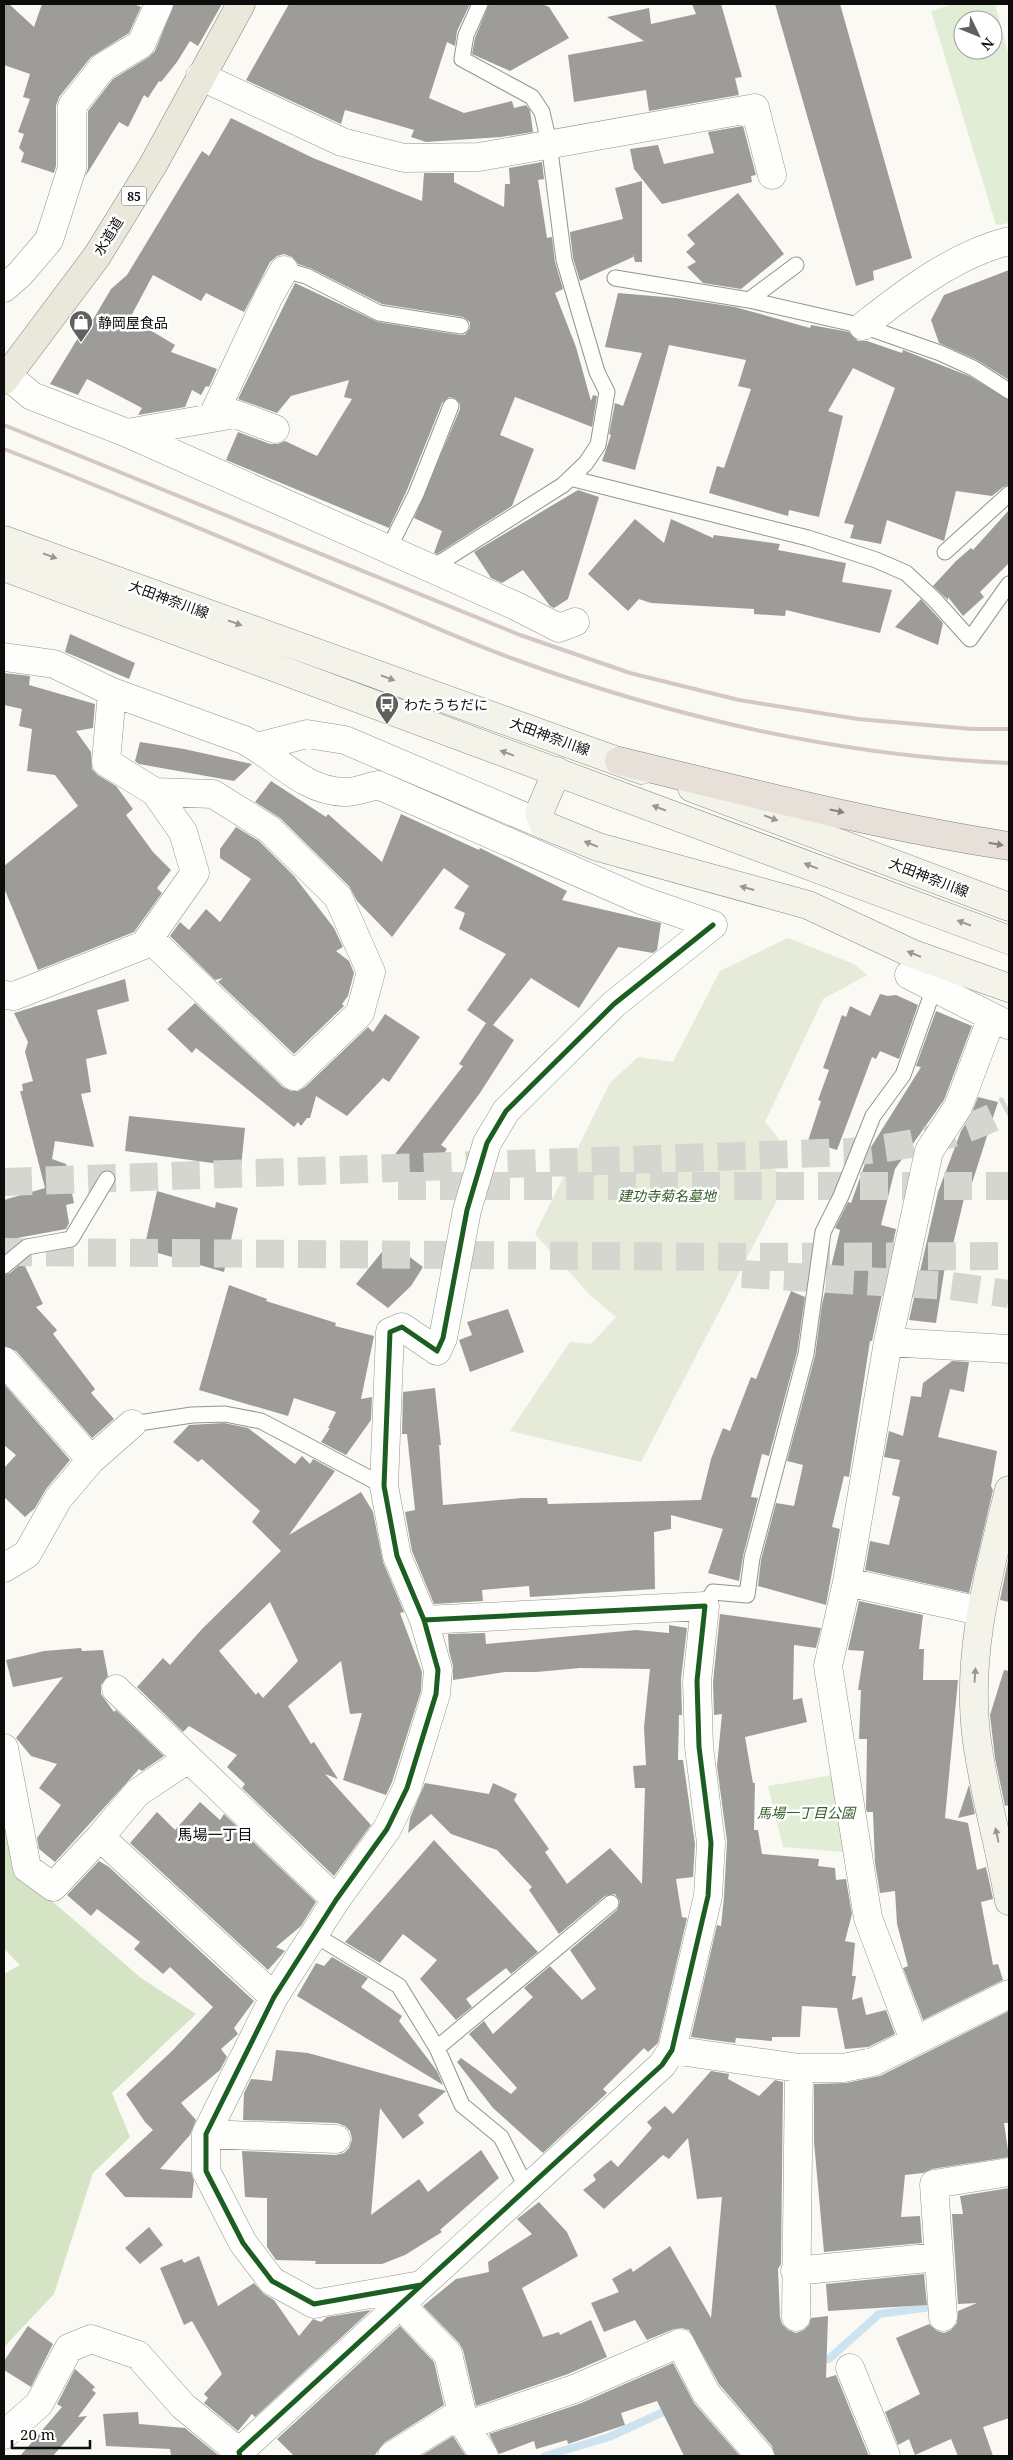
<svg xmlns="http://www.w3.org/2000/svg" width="1013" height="2460" viewBox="0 0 1013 2460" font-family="'Noto Serif','Noto Sans JP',serif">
  <rect width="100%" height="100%" fill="#faf9f3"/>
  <!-- green -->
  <path fill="#e2edd5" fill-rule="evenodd" d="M953,4H995L1009,56V223L996,225L931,11ZM963,20H993V50H963Z
    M833,1775L844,1852L783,1847L768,1786Z"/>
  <!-- forest -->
  <path fill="#d4e4c4" d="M4,1815L16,1870L141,1978L196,2014L112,2093L130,2137L93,2173L54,2294L4,2347V1974L20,1965L4,1949Z"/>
  <!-- cemetery -->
  <path fill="#e5ead9" d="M788,938L854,964L867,975L823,999L765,1122L779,1139L764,1162L788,1179L641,1462L510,1431L570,1342L591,1344L616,1317L590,1295L535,1234L610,1083L638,1057L673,1062L720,971Z"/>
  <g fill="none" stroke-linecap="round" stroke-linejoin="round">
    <!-- stream -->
    <path stroke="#cde3f0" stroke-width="8" d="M818,2362L829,2359L879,2314L939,2306
      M545,2456L609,2437L672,2408"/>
  </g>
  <!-- building -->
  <path fill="#9e9c98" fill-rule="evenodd" d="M4,4H9L34,27L42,4H134L141,7L129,33L91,57L59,97L56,106V166L54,173L21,162L24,153L19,148L24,134L18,132L30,99L23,97L30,74L4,65Z
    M174,4H222L198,46L190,41L177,62L161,82L159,81L148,98L144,95L128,127L119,122L85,177L88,168V111L113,79L149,57L155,51Z
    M289,4H470L457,31L455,46L447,42L429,98L464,113L512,101L514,108L526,105L530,110L533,132L501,137L426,142L411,137L414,130L345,110L341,124L246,80Z
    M489,4H542L549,7L569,38L510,71L472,54L475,38Z
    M692,4H721L742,77L735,78L739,95L649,111L646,90L574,102L568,55L644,41L607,17L649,8L651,24L696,14Z
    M775,4H840L912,258L873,271L874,280L856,286Z
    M231,118L313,158L422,201L424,173H454V182L504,207L505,184H510L509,168L542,162L544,179L538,180L547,238L552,237L555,262L563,289L555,293L576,347L591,401L593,395L597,396L592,427L515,397L500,435L534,449L512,506L437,554L434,553L442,531L414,518L460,409V404L455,398L449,397L442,403L407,490L389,528L226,460L238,432L270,444H278L285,441L317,456L352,399L344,397L349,380L291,396L277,413L238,399L295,283L378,322L460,335H465L470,328V322L463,317L382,304L310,268L298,264L292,257L284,254L277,256L270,262L244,312L206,293L201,301L153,275L130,318L175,345L171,352L217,369L209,387L206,386L201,395L192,390L185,407L138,415L142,408L87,379L78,395L50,384L81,333L84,335L111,289L127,275L202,151L209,156Z
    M743,126L756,175L751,176L752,182L662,204L634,169L630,149L658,145L664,164L714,153L708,132Z
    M642,181V262H635L633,254V257L580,281L573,258L570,232L623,219L615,188Z
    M738,193L784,254L741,289L703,283L687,267L696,262L686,252L695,244L687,235Z
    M1009,270V380L977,360L939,343L931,320L944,295Z
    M618,293L676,298L735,307L810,328L811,325L849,332L858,341H867L902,353L903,350L969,376L1009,400V485L1003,487L992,496L956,491L944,541L887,520L881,544L850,538L854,525L844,523L895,388L853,368L828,411L843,416L819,517L789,510L788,516L709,493L717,466L724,468L751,389L738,386L746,360L669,345L635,470L602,461L611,435L609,434L615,403L623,406L642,353L605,347Z
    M578,490L599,497L568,599L554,608L550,606L523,570L502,583L491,578L474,552Z
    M1009,510V563L980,592L984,597L963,616L948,597V600L933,586L956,561L971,548L973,550Z
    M635,519L664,543L671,519L713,538L714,535L780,544L778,550L846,563L842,582L892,590L880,633L786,610L785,616L754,614V609L651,603L639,599L628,611L588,574Z
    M921,599L943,623L938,645L895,627Z
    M70,634L135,663L129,679L65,652Z
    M4,673L30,676L29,685L95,704L93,728L76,731L91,752L92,769L98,775L116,786L133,809L126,815L153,852L171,870L157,888L162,893L134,932L38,970L4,888V866L78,806L55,775L27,771L32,729L19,726L22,709L4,705Z
    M140,742L184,749L252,764L234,781L139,764L135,761Z
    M271,781L326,817L328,814L382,862L401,814L479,850L480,848L567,891L562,900L661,923L657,950L653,953L618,947L579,1008L531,978L493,1025L514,1040L480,1093L441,1145L447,1149L420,1187L389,1162L463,1066L459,1064L486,1023L467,1010L506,954L459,929L465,913L454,908L469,886L444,868L392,937L357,901L349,886L280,818L255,802Z
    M236,827L259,841L294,876L334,928L343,947L336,951L349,961L354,973L348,996L342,1004L344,1006L294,1054L218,982L223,978L215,980L170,936L180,922L189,930L206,909L220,922L251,879L220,858V849Z
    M125,979L129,1001L97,1010L107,1054L86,1059L91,1092L81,1094L94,1147L55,1141L52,1159L66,1164L74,1203L66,1205L69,1223L66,1229L12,1239L15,1245L4,1254V1200L45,1188L20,1091H23L22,1084L33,1081L25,1052L28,1042L14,1013Z
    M880,994L888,996L896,995L918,1005L899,1059L880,1051L876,1059L872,1057L837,1150L808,1141L821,1101L818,1100L829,1070L823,1068L842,1015L846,1017L850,1006L870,1016Z
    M195,1003L283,1087L291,1091H298L305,1087L368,1027L373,1032L385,1014L420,1037L389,1082L383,1078L347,1116L316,1096L310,1118H307L301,1126L298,1122L294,1127L196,1048L192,1053L167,1029Z
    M936,1011L972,1026L944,1100L895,1169L881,1225L896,1229L872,1341H870L849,1477L844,1476L832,1527L840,1529L826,1605L758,1586L761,1560L776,1503L794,1506L803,1465L787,1461L815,1356L822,1304L840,1230L835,1228L848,1202L851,1203L871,1147L921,1067L916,1066Z
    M978,1097L998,1102L972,1183L968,1182L949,1261L946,1260L936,1323L909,1320L938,1192L961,1131L971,1115Z
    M129,1116L245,1128L241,1167L125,1151Z
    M157,1191L215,1208L216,1202L238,1208L224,1272L144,1249Z
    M390,1242L423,1267L411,1286L388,1308L356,1284Z
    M23,1262L43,1304L36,1307L57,1330L53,1334L95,1389L91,1393L114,1419L92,1438L16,1351L4,1346V1275L10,1273Z
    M229,1285L267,1299L266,1301L336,1323L335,1326L374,1336L361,1399L372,1397L371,1420L346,1455L321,1442L330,1428H328L336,1412L294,1398L288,1416L199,1390Z
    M791,1291L805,1297L797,1352L769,1456L762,1454L751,1497L758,1498L743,1556L739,1581L708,1573L723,1529L671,1515V1529L654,1532L655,1589L530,1597L529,1586L482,1590L483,1601L434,1604L412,1551L405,1512L415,1510L407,1434H402L403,1392L435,1388L441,1445H439L443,1505L522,1498H547L548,1504L701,1500L711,1459L723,1428L730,1431L751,1377L756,1379Z
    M508,1309L524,1352L470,1372L459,1340L472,1335L467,1322Z
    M952,1361L969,1362L964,1392L950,1389L938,1437L997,1451L991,1486L993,1490L969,1593L865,1570L870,1541L889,1545L900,1497L892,1495L900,1460L884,1457L889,1431L903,1436L911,1396L921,1397L923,1383Z
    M4,1384L70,1460L46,1489L35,1508L25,1517L4,1497V1468L16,1455L4,1445Z
    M224,1423L248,1428L295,1464L302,1456L310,1464L313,1459L335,1471L289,1535L361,1492L373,1512L383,1562L404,1612L400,1613L422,1672L421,1691L392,1782L386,1795L343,1780L362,1713L350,1714L341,1661L288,1706L311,1744L314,1742L338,1779L325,1774L371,1825L334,1876L242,1788L245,1784L227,1767L237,1755L189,1726L183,1732L137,1687L163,1658L170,1665L202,1629L281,1551L252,1522L260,1511L202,1459L198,1462L173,1442L189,1425ZM270,1602L298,1661L263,1698L258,1692L256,1695L219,1651Z
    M1009,1555V1602L1000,1600Z
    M859,1601L923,1615L919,1649H924L923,1680H958L945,1818L968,1823L977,1870L986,1867L993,1899L981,1902L993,1965L998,1964L1003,1980L923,2020L903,1968L908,1966L897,1924L895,1891L880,1893L875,1863L873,1812H867L866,1809L867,1739H859L861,1690H858L864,1651L848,1650Z
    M720,1614L821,1628L816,1648L794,1645L793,1700L802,1698L807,1722L745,1737L753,1783H755L754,1830H758L762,1854L819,1859L818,1866L835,1868L836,1880L846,1879L852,1914L845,1941L855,1943L852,1976H856L852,2000L862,1997L866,2015L886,2010L895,2034L868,2047L845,2049L837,2008L802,2006L800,2037H772V2041L736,2038L735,2043L691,2037L717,1925L721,1926L724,1897L727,1841L717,1766L722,1714L714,1715L713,1682Z
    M669,1625L687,1628L681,1679L682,1715H679L678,1760H683L695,1844L693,1877L676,1879L682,1917L687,1918L658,2043L648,2052L644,2048L603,2089L607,2093L543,2153L493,2108L457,2062L461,2058L511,2094L517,2088L469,2034L484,2021L493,2034L533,1997L524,1988L550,1966L582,2000L596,1989L570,1950L617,1910L620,1901L615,1894L605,1896L559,1934L529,1890L532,1887L497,1850L451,1834L431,1814L408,1833L410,1818L425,1783L489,1794L493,1783L517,1794L514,1800L549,1849L545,1852L567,1884L610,1848L642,1884L645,1788H635L633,1766L646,1765L644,1727L650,1669L580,1668L536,1672H505L453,1680V1666L449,1651L448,1634L485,1633L486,1644L636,1630L669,1633Z
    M81,1648L82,1651L103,1650L108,1676L101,1685V1694L114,1712L116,1710L164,1756L142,1771L139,1769L55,1862L39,1849L37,1838L61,1805L39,1788L57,1764L31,1756L16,1738L63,1677L13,1687L6,1660L44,1651Z
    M1004,1670L1009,1671V1805L1005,1806L995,1758L990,1715Z
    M969,1785L975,1814L958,1818Z
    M200,1802L220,1820L224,1814L316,1902L301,1926L276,1947L285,1951L268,1970L130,1843L157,1812L175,1830Z
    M434,1840L538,1952L511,1974L506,1968L466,1999L472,2007L456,2020L420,1979L437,1960L403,1934L380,1963L345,1942Z
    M99,1861L109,1867L254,2001L234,2028L238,2034L221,2049L227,2057L220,2070L181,2103L196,2120L190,2135L160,2169L191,2172L194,2181L192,2198L125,2197L105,2174L153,2130L145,2122L126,2094L173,2050L213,2007L170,1967L163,1974L134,1949L140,1942L97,1909L91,1916L67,1895Z
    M332,1957L368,1978L361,1987L402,2016L399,2021L437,2071L443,2085L297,1996L316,1963L324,1966Z
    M1009,2011V2123H1004L1009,2157L932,2169L923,2173L905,2175L901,2217L920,2216L922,2243L824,2252L814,2142V2084L846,2083L880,2076Z
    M276,2050L308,2053L446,2091L418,2115L424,2123L403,2139L380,2108L371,2215L419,2179L428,2192L481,2150L499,2178L440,2230L442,2232L405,2255L382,2264H315L316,2261L276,2260L267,2247V2198L245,2197L242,2151L336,2155L344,2153L349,2148L352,2139L350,2131L345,2126L337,2123L243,2120L244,2093L251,2079L272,2081Z
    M711,2071L729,2074L728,2079L759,2096L775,2080L783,2082L781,2264L778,2269L780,2317L782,2324L788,2330L796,2333L804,2330L809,2325L811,2318L828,2316L826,2378L836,2375L869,2456H775L772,2446L719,2384L689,2330L682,2328L674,2329L647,2340L635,2320L604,2332L591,2303L619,2292L612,2279L631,2268L633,2272L670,2246L711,2318L722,2197L697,2199L688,2138L669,2159L663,2155L604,2209L583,2190L596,2180L593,2175L611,2160L618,2167L652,2128L647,2122L665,2106L673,2114Z
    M1009,2188V2418L983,2427L993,2456H958L951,2439L915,2455L909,2439L898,2445L885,2412L920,2394L896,2338L929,2324L937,2331L944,2333L951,2330L957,2323L958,2311L977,2303L958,2304L952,2214H963L960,2196Z
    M539,2202L567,2232L578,2256L522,2288L543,2337L559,2332L560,2335L591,2320L607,2357L568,2374L476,2406L463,2350L459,2343L423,2306L456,2279L489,2272L488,2262L532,2234L517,2219Z
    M149,2227L163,2245L140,2264L125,2248Z
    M199,2256L218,2306L254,2283L264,2294L274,2300L299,2336L313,2319L321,2322L327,2317L371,2310L255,2417L252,2414L238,2431L204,2403L208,2398L204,2394L222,2374L192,2321L184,2325L160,2268L182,2259L184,2263Z
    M924,2274L927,2305L828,2311L826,2284Z
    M28,2326L53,2344L31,2387L4,2370V2361Z
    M400,2326L434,2362L444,2405L384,2443L374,2456H294L277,2439Z
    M673,2363L694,2403L740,2456H684L657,2401L621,2413L625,2425L568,2444L567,2440L536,2449L534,2441L499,2454L489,2434L579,2404Z
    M75,2369L95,2387L92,2390L96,2393L78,2417L87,2416L53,2456H20L62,2407L57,2404Z
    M138,2412L139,2424L185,2428L218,2455L171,2456L170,2449L106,2446L103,2414Z
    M453,2436L466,2456H421Z"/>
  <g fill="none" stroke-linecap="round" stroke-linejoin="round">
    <!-- motorway-tunnel -->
    <path stroke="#d6d6d0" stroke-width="28" stroke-dasharray="28 14" stroke-linecap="butt" d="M4,1182L849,1152C905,1147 959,1137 1009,1109
      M398,1186H1009
      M4,1252L754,1257L1009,1256
      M742,1274L951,1286L1009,1294"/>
    <!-- service casing -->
    <g stroke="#949391" stroke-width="17">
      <path id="service" d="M284,270L306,276L379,313L461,326
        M615,278L749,300L863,326L940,353L973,368L1009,391
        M749,300L796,265
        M570,478L808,538L876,560L906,573L934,599L970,639L1009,584
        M388,550L416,494L451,406
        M945,552L1009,494
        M430,569L563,485L586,463L598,445L607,392L597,372L564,260L549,143L542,112L532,97L462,59L466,35L480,4
        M4,1266L27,1247L71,1239L107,1179
        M132,1424L192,1415L225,1414L261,1421L384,1486
        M705,1606L713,1592L747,1595L752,1558L806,1354L823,1232L841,1196L873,1116L903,1075L934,988
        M315,1935L399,1986L437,2048L462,2105L501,2137L527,2189
        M437,2048L611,1903"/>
    </g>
    <!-- minor casing -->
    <g stroke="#949391" stroke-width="29">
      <path id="minor" d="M200,76L342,142L404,158L479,157L755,108L772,175
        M4,288L20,274L49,240L72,168V106L103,67L141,44L159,4
        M863,326C906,292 956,254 1009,241
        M8,376L32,396L127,433L516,606L559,628L575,622
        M212,418L268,298L284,270
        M127,433L235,414L275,429
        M4,657L54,664L112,692L244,740C277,757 303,791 344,792C354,793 368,787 378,785L641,900L713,925
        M257,747L307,734L345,740L544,825
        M149,938L294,1076L360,1013L371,972L338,897L269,829L213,794L155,792
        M909,975L1008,1025
        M4,995L14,996L144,945L195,873L183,832L155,792L106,762L112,692
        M888,1342L1009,1349
        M4,1361L91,1460
        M4,1568L27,1554L58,1499L91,1460L132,1424
        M847,1582L980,1611
        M116,1689L336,1900
        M4,1748L27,1868L53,1887L100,1837L137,1793L188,1759
        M100,1837L274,1997
        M914,2040L868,1918L828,1666L847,1582L888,1342L929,1151L958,1107L992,1017
        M672,2050L799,2068H843L873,2062L1009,1994
        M206,2134L336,2139
        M795,2271L938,2257
        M421,2285L314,2304L272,2281L243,2243L206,2171V2134L274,1997L336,1900L387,1829L407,1788L436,1694L438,1670L424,1620L397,1556L384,1486L390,1332L402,1327L437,1351L443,1338L467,1210L487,1143L506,1111L614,1004L713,925
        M400,2304L448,2354L465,2426L484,2456
        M796,2317L799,2068
        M943,2317L934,2184L1009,2172
        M850,2368L886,2456
        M465,2426L574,2389L680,2343L706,2393L760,2456
        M4,2435L39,2404L69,2348L91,2339L138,2355L183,2406L239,2452
        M240,2456L239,2452L662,2065L672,2050L708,1896L711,1843L699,1747L697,1681L705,1606L424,1620
        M392,2456L461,2413"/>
    </g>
    <!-- secondary casing -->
    <g stroke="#8a8a87" stroke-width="29">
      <path id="secondary" d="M4,540L642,770
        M4,567L1009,940
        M557,771L539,813L544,825L598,847L808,905L913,954L1009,988
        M692,788L1009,907
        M1009,1490C989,1572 965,1656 977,1741C984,1794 1000,1847 1009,1901"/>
    </g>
    <!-- primary casing -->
    <g stroke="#81817e" stroke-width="29">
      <path id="primary" d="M4,380L97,256L153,165L241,4"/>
    </g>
    <!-- motorway casing -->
    <g stroke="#81817e" stroke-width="29">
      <path id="motorway" d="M619,761C748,792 878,826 1009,846"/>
    </g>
    <!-- service -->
    <use href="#service" stroke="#fefefd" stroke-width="15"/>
    <!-- minor -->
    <use href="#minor" stroke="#fefefd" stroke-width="28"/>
    <!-- secondary -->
    <use href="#secondary" stroke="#f4f3ea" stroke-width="28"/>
    <!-- primary -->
    <use href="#primary" stroke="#eae7db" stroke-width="28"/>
    <!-- motorway -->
    <use href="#motorway" stroke="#e7e0d8" stroke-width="28"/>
    <!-- rail -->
    <path stroke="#d5c7c6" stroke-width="4" d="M4,425L520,635L630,673L739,700L858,719L972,729H1009
      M4,449C128,497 250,550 373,601C419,620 464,641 511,658C671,717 839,756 1009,763"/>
    <!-- cycleway casing -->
    <g stroke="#fff" stroke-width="8">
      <path id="cycleway" d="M421,2285L314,2304L272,2281L243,2243L206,2171V2134L274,1997L336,1900L387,1829L407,1788L436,1694L438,1670L424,1620L397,1556L384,1486L390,1332L402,1327L437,1351L443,1338L467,1210L487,1143L506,1111L614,1004L713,925
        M240,2456L239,2452L662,2065L672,2050L708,1896L711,1843L699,1747L697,1681L705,1606L424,1620"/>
    </g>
    <!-- cycleway -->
    <use href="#cycleway" stroke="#1b5e20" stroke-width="5"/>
  </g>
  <!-- one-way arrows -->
  <defs><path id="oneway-solid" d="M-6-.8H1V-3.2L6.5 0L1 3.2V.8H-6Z" transform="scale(1.25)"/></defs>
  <g fill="#989792">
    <use href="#oneway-solid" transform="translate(50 556) rotate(20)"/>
    <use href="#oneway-solid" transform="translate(235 623) rotate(20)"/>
    <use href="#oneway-solid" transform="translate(388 678) rotate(20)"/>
    <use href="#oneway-solid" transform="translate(507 753) rotate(-160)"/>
    <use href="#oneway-solid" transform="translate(659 808) rotate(-159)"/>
    <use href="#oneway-solid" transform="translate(771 818) rotate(21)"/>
    <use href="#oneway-solid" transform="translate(591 844) rotate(-158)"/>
    <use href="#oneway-solid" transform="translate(811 866) rotate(-159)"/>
    <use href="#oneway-solid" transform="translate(747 888) rotate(-165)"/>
    <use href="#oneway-solid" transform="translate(964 923) rotate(-159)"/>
    <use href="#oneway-solid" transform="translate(914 954) rotate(-158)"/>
    <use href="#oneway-solid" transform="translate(975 1675) rotate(-86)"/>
    <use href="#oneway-solid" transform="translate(997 1835) rotate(-102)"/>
  </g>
  <g fill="#85817d">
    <use href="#oneway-solid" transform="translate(837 811) rotate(12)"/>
    <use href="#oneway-solid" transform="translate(996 844) rotate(10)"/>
  </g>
  <!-- icons -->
  <defs>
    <g id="shop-pin" transform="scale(1.25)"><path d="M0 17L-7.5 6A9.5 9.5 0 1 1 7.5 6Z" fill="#60605e" stroke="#fff"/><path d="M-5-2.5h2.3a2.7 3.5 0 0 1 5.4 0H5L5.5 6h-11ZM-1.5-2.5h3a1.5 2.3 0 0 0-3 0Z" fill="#fff"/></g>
    <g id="bus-pin" transform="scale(1.25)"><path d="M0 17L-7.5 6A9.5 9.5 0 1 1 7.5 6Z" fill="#60605e" stroke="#fff"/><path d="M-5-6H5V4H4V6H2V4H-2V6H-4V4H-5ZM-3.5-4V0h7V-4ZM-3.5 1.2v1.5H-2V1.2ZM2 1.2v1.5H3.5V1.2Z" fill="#fff"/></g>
  </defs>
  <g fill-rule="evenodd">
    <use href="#shop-pin" x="81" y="322"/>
    <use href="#bus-pin" x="387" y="704"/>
  </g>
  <g text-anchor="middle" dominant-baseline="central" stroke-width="5" stroke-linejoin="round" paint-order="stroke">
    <!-- shield labels -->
    <rect fill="#fff" stroke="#565656" stroke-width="1" x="121.5" y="186.5" width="25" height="19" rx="4"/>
    <g font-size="12" font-weight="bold" fill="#0d0d0d">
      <text x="134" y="196">85</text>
    </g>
    <!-- street labels -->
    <g font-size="14" fill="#0d0d0d" stroke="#fff">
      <text transform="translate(108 236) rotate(-58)">水道道</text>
      <text transform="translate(169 599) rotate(20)">大田神奈川線</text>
      <text transform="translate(550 736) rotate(20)">大田神奈川線</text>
      <text transform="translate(929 877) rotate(21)">大田神奈川線</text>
    </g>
    <!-- poi labels -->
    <g font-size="14" fill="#0d0d0d" stroke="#fff" text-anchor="start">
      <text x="98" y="322">静岡屋食品</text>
      <text x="404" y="704">わたうちだに</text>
    </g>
    <!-- park labels -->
    <g font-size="14" font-style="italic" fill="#2f5d26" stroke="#fff">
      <text x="667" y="1195">建功寺菊名墓地</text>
      <text x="806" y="1812">馬場一丁目公園</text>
    </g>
    <!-- neighbourhood labels -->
    <g font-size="15" fill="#0d0d0d" stroke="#fff">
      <text x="215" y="1834">馬場一丁目</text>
    </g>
  </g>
  <!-- border -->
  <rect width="1013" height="2460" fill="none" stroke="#0d0d0d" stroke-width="10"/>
  <!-- north arrow -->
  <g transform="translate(978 35) rotate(133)"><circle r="24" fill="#ffffff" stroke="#9e9e9e"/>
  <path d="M0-4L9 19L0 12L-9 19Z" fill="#60605e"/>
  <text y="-8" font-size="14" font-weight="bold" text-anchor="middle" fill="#0d0d0d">N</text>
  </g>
  <!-- scale -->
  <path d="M12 2440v8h78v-8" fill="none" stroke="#0d0d0d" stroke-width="2.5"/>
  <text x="20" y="2440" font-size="15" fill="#0d0d0d" stroke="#ffffff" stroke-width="4" paint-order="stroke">20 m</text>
</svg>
